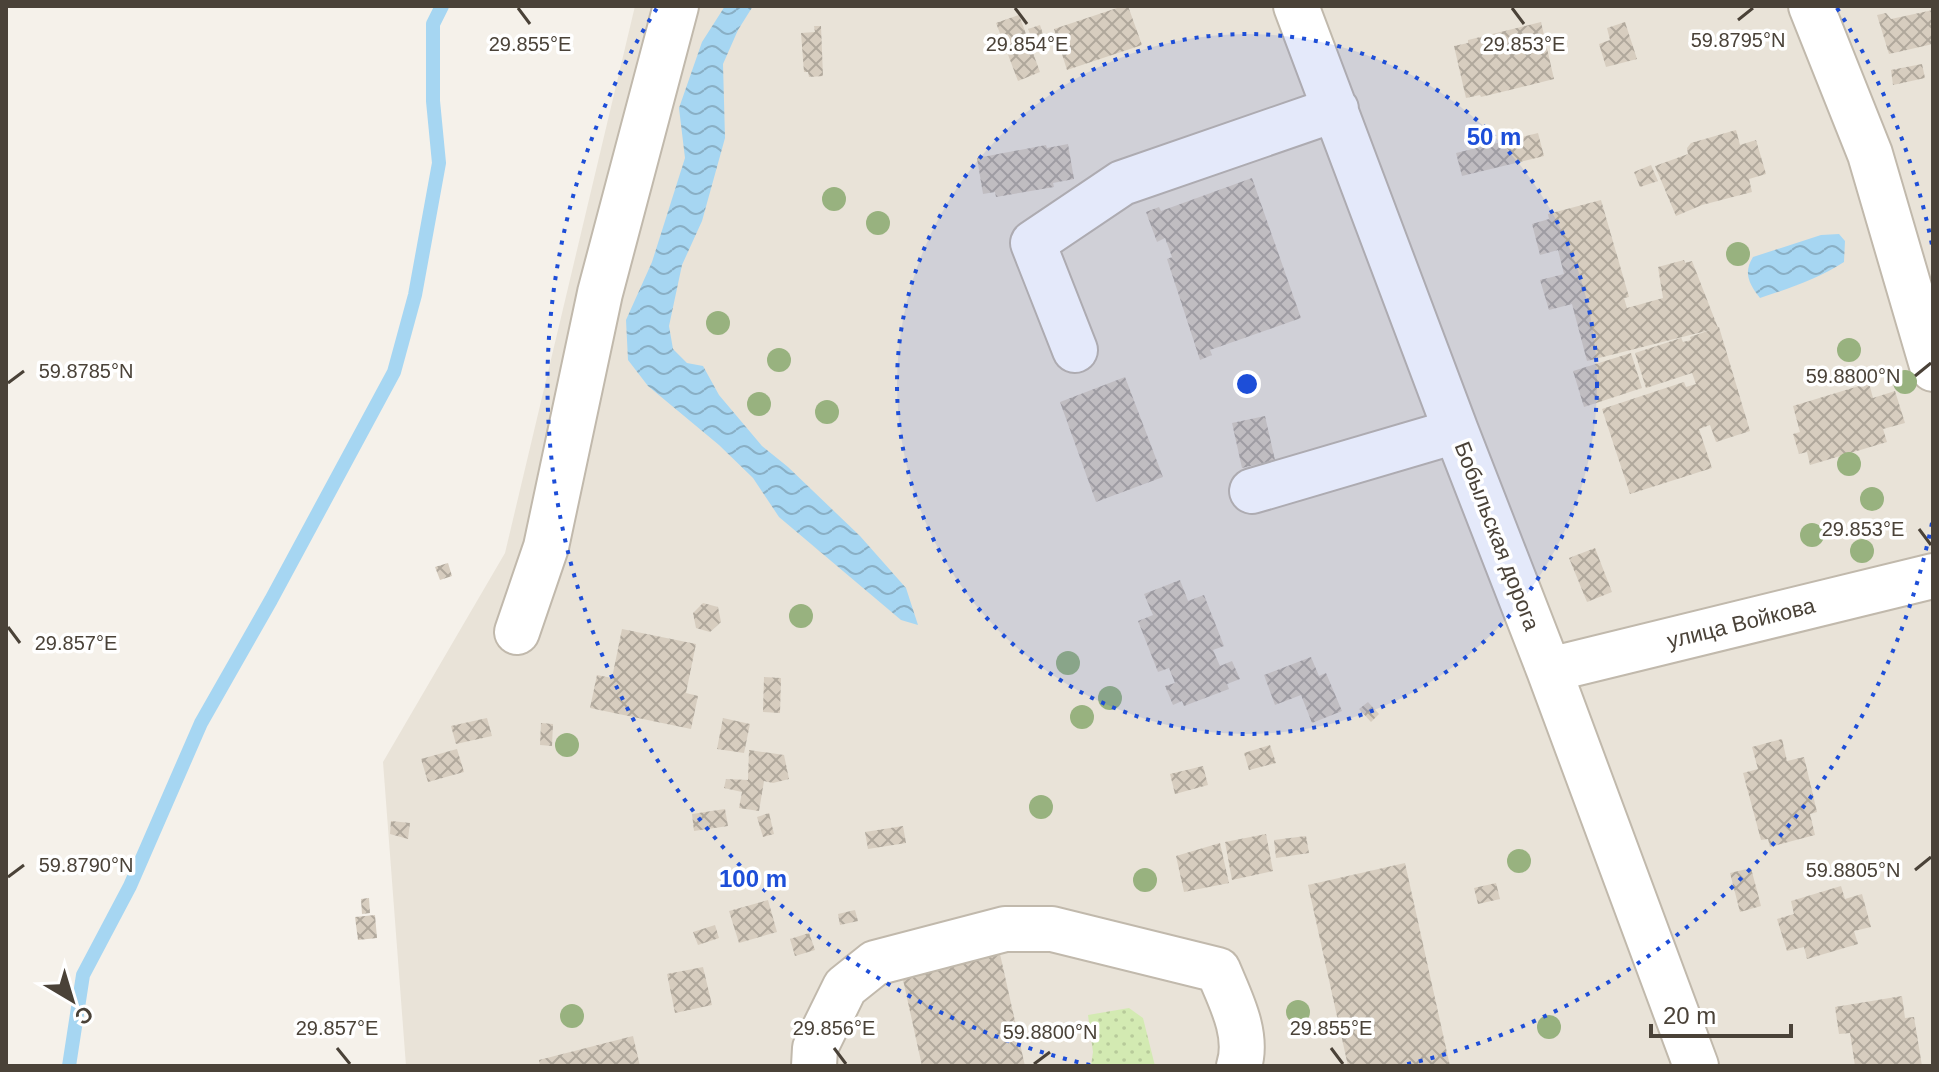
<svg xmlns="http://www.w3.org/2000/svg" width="1939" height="1072" viewBox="0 0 1939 1072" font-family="Helvetica,sans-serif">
  <defs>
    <pattern id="park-dots" width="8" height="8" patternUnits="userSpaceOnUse" patternTransform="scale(2)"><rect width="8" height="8" fill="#d3eab2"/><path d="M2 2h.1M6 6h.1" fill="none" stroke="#b7ca9a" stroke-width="1.8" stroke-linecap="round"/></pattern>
    <pattern id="water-waves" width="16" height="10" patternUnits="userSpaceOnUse" patternTransform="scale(2)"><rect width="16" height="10" fill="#a6d6f2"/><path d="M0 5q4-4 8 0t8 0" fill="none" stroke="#89afc5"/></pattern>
    <pattern id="building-cross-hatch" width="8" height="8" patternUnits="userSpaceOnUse" patternTransform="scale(2)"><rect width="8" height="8" fill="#d7cdbf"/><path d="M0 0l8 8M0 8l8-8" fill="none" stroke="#b0a89c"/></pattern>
  </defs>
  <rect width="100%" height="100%" fill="#f5f1ea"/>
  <!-- residential -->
  <path fill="#e9e3d8" d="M635,6H1933V1066H406L383,762L505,553Z"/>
  <!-- park -->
  <path fill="url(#park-dots)" d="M1129,1008L1143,1018L1155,1066H1091L1093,1052L1088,1015Z"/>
  <!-- water -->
  <path fill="url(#water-waves)" d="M725,6H753L738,30L723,64L725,138L702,221L682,265L669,326L673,349L687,363L703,366L719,395L762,446L788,467L860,536L906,588L918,625L901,620L779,517L753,478L719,445L648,386L628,360L626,320L652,262L685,158L679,108L702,42Z
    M1839,234L1845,241L1844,262C1818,279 1790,288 1760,298C1749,284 1743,273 1753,257L1821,235Z"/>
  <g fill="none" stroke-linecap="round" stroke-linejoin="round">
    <!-- stream -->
    <path stroke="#a6d6f2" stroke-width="14" d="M69,1066L83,975L130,886L201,723L271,600L394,372L415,295L439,163L433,101V24L442,6"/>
  </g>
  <!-- building -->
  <path fill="url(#building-cross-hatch)" d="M1123,6H1128L1142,45L1067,70L1054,29Z
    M1933,10V44L1889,54L1877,15L1886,13L1891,19Z
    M1019,15L1040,72L1018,81L996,23Z
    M1541,22L1554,79L1481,97L1480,95L1466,98L1454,46L1468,43V40Z
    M1625,22L1637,59L1606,67L1599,44L1610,40L1607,28Z
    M1040,25L1044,37L1033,41L1028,29Z
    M814,26H821L823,76L809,77L808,72H804L801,33L815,32Z
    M1922,64L1925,78L1893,85L1891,70Z
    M1736,130L1740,145L1756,140L1766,174L1749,179L1752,192L1702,205L1676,216L1655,166L1688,154L1687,148L1691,143Z
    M1538,133L1544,156L1462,176L1456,153Z
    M1068,144L1074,179L1053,183L1054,187L996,197L995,192L983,194L977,158L1046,145L1047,148Z
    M1651,165L1658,181L1640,187L1634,172Z
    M1252,178L1301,318L1210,350L1212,355L1200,360L1167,259L1172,257L1165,238L1157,242L1146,212L1159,207L1161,211Z
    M1601,200L1629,297L1624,298L1627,308L1663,298L1658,267L1684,260L1685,263L1692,261L1718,328L1587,361L1572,304L1549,310L1540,280L1564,274L1558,250L1540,255L1532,224L1549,219L1548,214Z
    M1719,327L1750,431L1716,442L1710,425L1699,429L1712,468L1630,494L1602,409L1684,382L1686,387L1696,384L1692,373L1646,388L1635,353L1681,338L1683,342L1691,340L1690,337Z
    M1631,353L1642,388L1584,407L1573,371Z
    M1125,377L1163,477L1096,502L1060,402Z
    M1869,383L1873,398L1895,391L1905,423L1883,429L1887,442L1810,465L1807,452L1799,454L1793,434L1800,432L1793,406Z
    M1265,416L1275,460L1242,468L1232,423Z
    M1595,548L1612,592L1587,602L1569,558Z
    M448,563L452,576L440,580L435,567Z
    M1180,580L1188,601L1204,595L1224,646L1213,650L1220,666L1232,661L1240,679L1227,684L1229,689L1184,706L1182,701L1173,705L1165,686L1175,683L1169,668L1158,672L1138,621L1153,615L1144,594Z
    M703,603L718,607L721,622L710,632L696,628L693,613Z
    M622,629L696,644L686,693L698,696L691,729L590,708L597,675L612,678Z
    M1311,657L1319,676L1326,673L1342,711L1312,723L1301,695L1275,705L1264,675Z
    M764,677L781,678L780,713L763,712Z
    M1368,702L1379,714L1371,722L1359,709Z
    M487,718L492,736L456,744L451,726Z
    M723,718L750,724L744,753L717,749Z
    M541,723L553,724L552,746L540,745Z
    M1782,739L1787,761L1804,757L1817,812L1810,814L1815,835L1770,847L1768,839L1761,840L1743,773L1758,769L1752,747Z
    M1270,745L1276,763L1249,770L1244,753Z
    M457,749L464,772L428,782L421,759Z
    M749,750L784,755L789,779L773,783L764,781L759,811L739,808L742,792L724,788L726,779L748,780Z
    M1203,766L1208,785L1175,794L1170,774Z
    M725,809L728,826L694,831L692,814Z
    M769,813L774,834L763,837L757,817Z
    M391,821L410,823L408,839L390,834Z
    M903,826L906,843L868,849L865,832Z
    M1266,834L1273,871L1232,880L1225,842Z
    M1306,836L1309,853L1276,858L1274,840Z
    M1220,843L1229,883L1184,892L1176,856Z
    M1405,863L1450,1066H1348L1308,885Z
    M1751,868L1761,906L1740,912L1730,873Z
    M1496,883L1500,899L1478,904L1474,888Z
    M1841,886L1845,899L1862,894L1871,927L1854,931L1858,944L1807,959L1804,947L1787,951L1777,919L1794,914L1791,901Z
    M369,898L370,913L362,914L361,899Z
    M768,900L777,932L739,943L729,911Z
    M855,910L858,921L840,925L838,914Z
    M375,915L377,938L358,940L355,917Z
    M715,925L719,938L698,945L693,932Z
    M809,933L815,950L795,956L790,939Z
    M1000,954L1025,1066H922L902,975Z
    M703,967L712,1005L675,1013L667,974Z
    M1902,996L1905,1018L1914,1017L1922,1066H1855L1850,1033L1839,1034L1835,1007Z
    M633,1036L640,1066H540L539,1060Z"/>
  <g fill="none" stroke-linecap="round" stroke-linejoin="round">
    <!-- minor casing -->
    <g stroke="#c1b9ac" stroke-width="48">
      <path id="minor" d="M1296,6L1456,431L1549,670L1696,1066
        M1811,6L1870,154L1933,369
        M1075,350L1033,243L1122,183L1336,109
        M1252,491L1456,431
        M517,632L546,547L600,293L676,6
        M1549,670L1933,576
        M814,1066L815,1048L845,987L875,963L1005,929H1052L1218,970C1230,999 1249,1034 1239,1066"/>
    </g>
    <!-- minor -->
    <use href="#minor" stroke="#fff" stroke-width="44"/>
  </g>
  <!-- trees -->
  <g fill="#98b27f">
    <circle cx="834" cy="199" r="12"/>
    <circle cx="878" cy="223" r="12"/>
    <circle cx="1738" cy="254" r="12"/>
    <circle cx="718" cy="323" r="12"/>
    <circle cx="1849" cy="350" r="12"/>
    <circle cx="779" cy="360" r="12"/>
    <circle cx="1905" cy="382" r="12"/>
    <circle cx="759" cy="404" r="12"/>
    <circle cx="827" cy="412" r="12"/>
    <circle cx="1849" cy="464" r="12"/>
    <circle cx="1872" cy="499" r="12"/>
    <circle cx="1812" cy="535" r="12"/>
    <circle cx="1862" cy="551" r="12"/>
    <circle cx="801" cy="616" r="12"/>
    <circle cx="1068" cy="663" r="12"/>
    <circle cx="1110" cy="698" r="12"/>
    <circle cx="1082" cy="717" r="12"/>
    <circle cx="567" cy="745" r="12"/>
    <circle cx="1041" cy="807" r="12"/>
    <circle cx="1519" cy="861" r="12"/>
    <circle cx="1145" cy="880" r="12"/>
    <circle cx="1298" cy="1012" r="12"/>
    <circle cx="572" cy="1016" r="12"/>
    <circle cx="1549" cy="1027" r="12"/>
  </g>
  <!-- ticks -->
  <path fill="none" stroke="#4a4238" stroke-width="3" d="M518,8L530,24M1015,8L1027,24M1512,8L1524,24M1738,20L1753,8M1915,376L1931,363M8,383L24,371M1919,529L1931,545M8,627L20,643M1915,870L1931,857M8,877L24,865M337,1048L350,1064M834,1048L846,1064M1331,1048L1343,1064M1034,1064L1050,1052"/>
  <!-- distance rings -->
  <circle cx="1247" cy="384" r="350" fill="#1d4ed8" fill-opacity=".12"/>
  <g fill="none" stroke="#1d4ed8" stroke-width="4" stroke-dasharray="4 8">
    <circle cx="1247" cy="384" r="350"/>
    <path d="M1932 523A699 699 0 0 1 1404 1065M1090 1065A699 699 0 0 1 657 8M1837 8A699 699 0 0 1 1932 245"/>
  </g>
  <g text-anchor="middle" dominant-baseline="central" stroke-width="7" stroke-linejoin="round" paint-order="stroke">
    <!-- street labels -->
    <g font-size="22" fill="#4a4238" stroke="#fff">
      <text transform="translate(1497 536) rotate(69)">Бобыльская дорога</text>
      <text transform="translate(1741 623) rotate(-14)">улица Войкова</text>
    </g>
  </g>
  <g font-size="20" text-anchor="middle" fill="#4a4238" stroke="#fff" stroke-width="7" stroke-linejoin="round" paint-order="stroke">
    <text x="1738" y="47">59.8795°N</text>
    <text x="530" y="51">29.855°E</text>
    <text x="1027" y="51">29.854°E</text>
    <text x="1524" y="51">29.853°E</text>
    <text x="86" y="378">59.8785°N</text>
    <text x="1853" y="383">59.8800°N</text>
    <text x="1863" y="536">29.853°E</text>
    <text x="76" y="650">29.857°E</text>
    <text x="86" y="872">59.8790°N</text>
    <text x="1853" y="877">59.8805°N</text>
    <text x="337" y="1035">29.857°E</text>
    <text x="834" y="1035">29.856°E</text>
    <text x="1331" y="1035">29.855°E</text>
    <text x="1050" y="1039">59.8800°N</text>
  </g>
  <circle cx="1247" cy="384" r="12" fill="#1d4ed8" stroke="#fff" stroke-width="4"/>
  <g font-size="24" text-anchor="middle" font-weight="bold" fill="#1d4ed8" stroke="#fff" stroke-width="7" stroke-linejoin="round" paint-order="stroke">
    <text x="1494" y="145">50 m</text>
    <text x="753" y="887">100 m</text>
  </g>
  <!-- border -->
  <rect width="1939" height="1072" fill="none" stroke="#4a4238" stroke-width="16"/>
  <!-- north arrow -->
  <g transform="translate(72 1000) rotate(142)" stroke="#ffffff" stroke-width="6" paint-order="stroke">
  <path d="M0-6L14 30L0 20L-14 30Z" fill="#4a4238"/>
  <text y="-12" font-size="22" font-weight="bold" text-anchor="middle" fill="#4a4238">С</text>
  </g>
  <!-- scale -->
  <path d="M1651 1024v12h140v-12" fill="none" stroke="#4a4238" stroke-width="4"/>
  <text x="1663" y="1024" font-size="24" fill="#4a4238" stroke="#ffffff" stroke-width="6" paint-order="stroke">20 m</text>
</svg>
